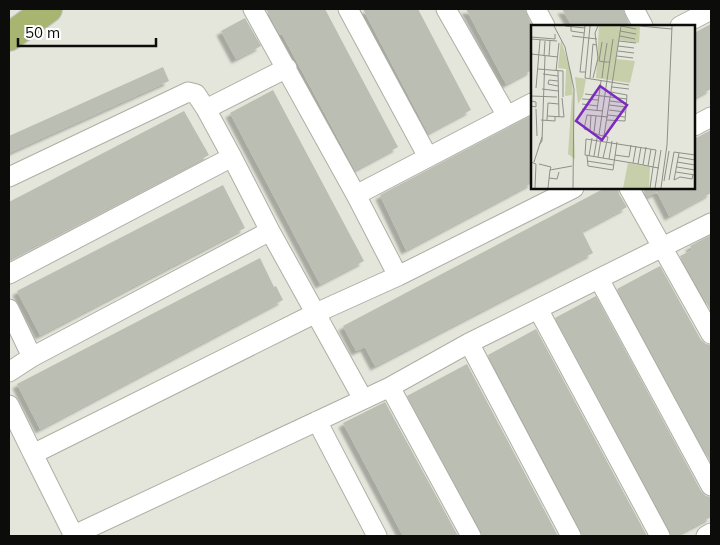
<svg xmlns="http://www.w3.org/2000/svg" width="720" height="545" viewBox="0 0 720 545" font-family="Mulish,sans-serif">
  <defs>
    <filter id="shadow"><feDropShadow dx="-4.5" dy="4.5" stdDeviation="1" flood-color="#0004"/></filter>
  </defs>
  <rect width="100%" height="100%" fill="#e4e6db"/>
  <!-- building -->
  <path fill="#bbbeb3" filter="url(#shadow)" d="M266,9H325L398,147L355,170L282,34L280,35Z
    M363,9H418L471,110L428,133Z
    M466,9H525L532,26V70L506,84Z
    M562,9H623L630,26H572Z
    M245,18L261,46L236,59L221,31Z
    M711,24V89L694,98V33Z
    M163,67L169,81L9,153V136Z
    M273,90L364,261L320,284L230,113Z
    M184,111L209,155L9,259V202Z
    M532,115V183L406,250L380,195Z
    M711,130V193L669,216L657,192L647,197L642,188H694V139Z
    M223,185L245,228L40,335L17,291Z
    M605,188H618L619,194L627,207L582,231L593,253L375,366L365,347L356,351L343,326Z
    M711,235V311L680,256L692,250L690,246Z
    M260,258L274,287L276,286L283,300L40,429L17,384Z
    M660,266L701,340L706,344L711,345V463L617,289Z
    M596,296L701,491L706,496L711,497V517L675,536H671L670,531L555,318Z
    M536,329L647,536H582L581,531L488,355Z
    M467,364L558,536H482L481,531L407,396Z
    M385,402L458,536H403L343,423Z"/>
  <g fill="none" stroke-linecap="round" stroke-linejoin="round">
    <!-- street casing -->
    <g stroke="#adafa4" stroke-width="21">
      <path id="street" d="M253,9L356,195L398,276
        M348,9L428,157
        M446,9L507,116
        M536,9L545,26
        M634,9L643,26
        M680,26L711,10
        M206,109L287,68
        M694,126L711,117
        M9,177L188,92L196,94L206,109L232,157L270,231L363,399
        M629,188L711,334
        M356,195L532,103
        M9,274L232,157
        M599,279L711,486
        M9,309L32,357
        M538,309L660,536
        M469,343L571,536
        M9,372L32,357L270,231
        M390,387L471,536
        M9,405L33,454
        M317,421L377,536
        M74,535L390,387L469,343L711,223
        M74,536L33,454L316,313L398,276L574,188
        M706,536L711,533"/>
    </g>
    <!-- highway casing -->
    <g stroke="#c5c5c4" stroke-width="30">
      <path id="highway" d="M9,37L48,9"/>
    </g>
    <!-- street -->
    <use href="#street" stroke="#fff" stroke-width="19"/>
    <!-- highway -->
    <use href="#highway" stroke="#a7b571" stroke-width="28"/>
  </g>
  <!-- overview -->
  <g transform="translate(531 25)">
    <rect width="164" height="164" fill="#e4e6db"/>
    <path d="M68,1H109L108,18L88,15L85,34L104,36L99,58L65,53ZM30,15L41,50L44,134L37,129L41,70L34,71L35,44L27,43ZM44,52L55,54L52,71L47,79ZM97,138L119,142L118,163H92Z" fill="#c6ceaa"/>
    <path fill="none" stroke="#8e8f87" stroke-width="1" d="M23,1L34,22L43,64L42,163M34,1L54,3M54,1L49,47H54M59,1L54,53L98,60M90,1L105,4M109,1L141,4M40,2V6L53,8M89,6L105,9M41,11L66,14M89,11L104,14M0,12L24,14V9M0,14L26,16M88,16L105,18M71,17L68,36L73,37L71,53M76,18L73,37H79M87,21L103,23M87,26L103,28M0,29L27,32M13,31L14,16M18,31L19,16M86,31L102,33M7,44L32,46V72M25,46L28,18M27,46L28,92M12,49L27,51M59,53L62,19L65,20M62,53L67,33L64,8L67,1M27,61L17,59L18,55L27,56M81,62L98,64M5,63L9,15M11,64L27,66M54,69L96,74M0,71L26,72M51,74L68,75M0,76L5,77V82L0,81M79,76L95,78M51,79L67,81M78,80L95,82M5,84L6,111M51,84L72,86M66,85L70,56M78,85L94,87M60,90L59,106L68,110M77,90L94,92M16,91L33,92L31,73M10,95L24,96V91M16,95L17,78L28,79M76,95L94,96L96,70L80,67M56,105L53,104L56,90L77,92M63,107L65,91M73,111L90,1M8,120L11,116L14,31M148,128L143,155L149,152L161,154L162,150M56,130L57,141L82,145L86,117M84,130L98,132L100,120M58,131L61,113M63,131L66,113M67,132L70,114M147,132L164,135M72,133L77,112L68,110L82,14M78,134L81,116M56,136L82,140M0,137L5,139L4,163M3,137L11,112M146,137L164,140M102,138L105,121M8,139L20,142L19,145M107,139L110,122M112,140L115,122M117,141L120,124M146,142L164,145M145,147L164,150M18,153L26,154L28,147M138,155L143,127L164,130M133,156L138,126M17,163L19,145L41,141M119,163L122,142L125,125L55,114L54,130L107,139L122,142L128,143M124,163L130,125M130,163L136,120L141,1"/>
    <path fill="#7b2cbf" fill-opacity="0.15" stroke="#7b2cbf" stroke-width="2.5" d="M69,61L96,80L71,115L45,96Z"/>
    <rect width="164" height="164" fill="none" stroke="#0c0d0a" stroke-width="2.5"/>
  </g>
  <!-- border -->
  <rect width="720" height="545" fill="none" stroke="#0c0d0a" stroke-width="20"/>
  <!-- scale -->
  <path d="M18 38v8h138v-8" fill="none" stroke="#0c0d0a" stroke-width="2.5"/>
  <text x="25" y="38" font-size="15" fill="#0c0d0a" stroke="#ffffff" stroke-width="4" paint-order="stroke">50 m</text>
</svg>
